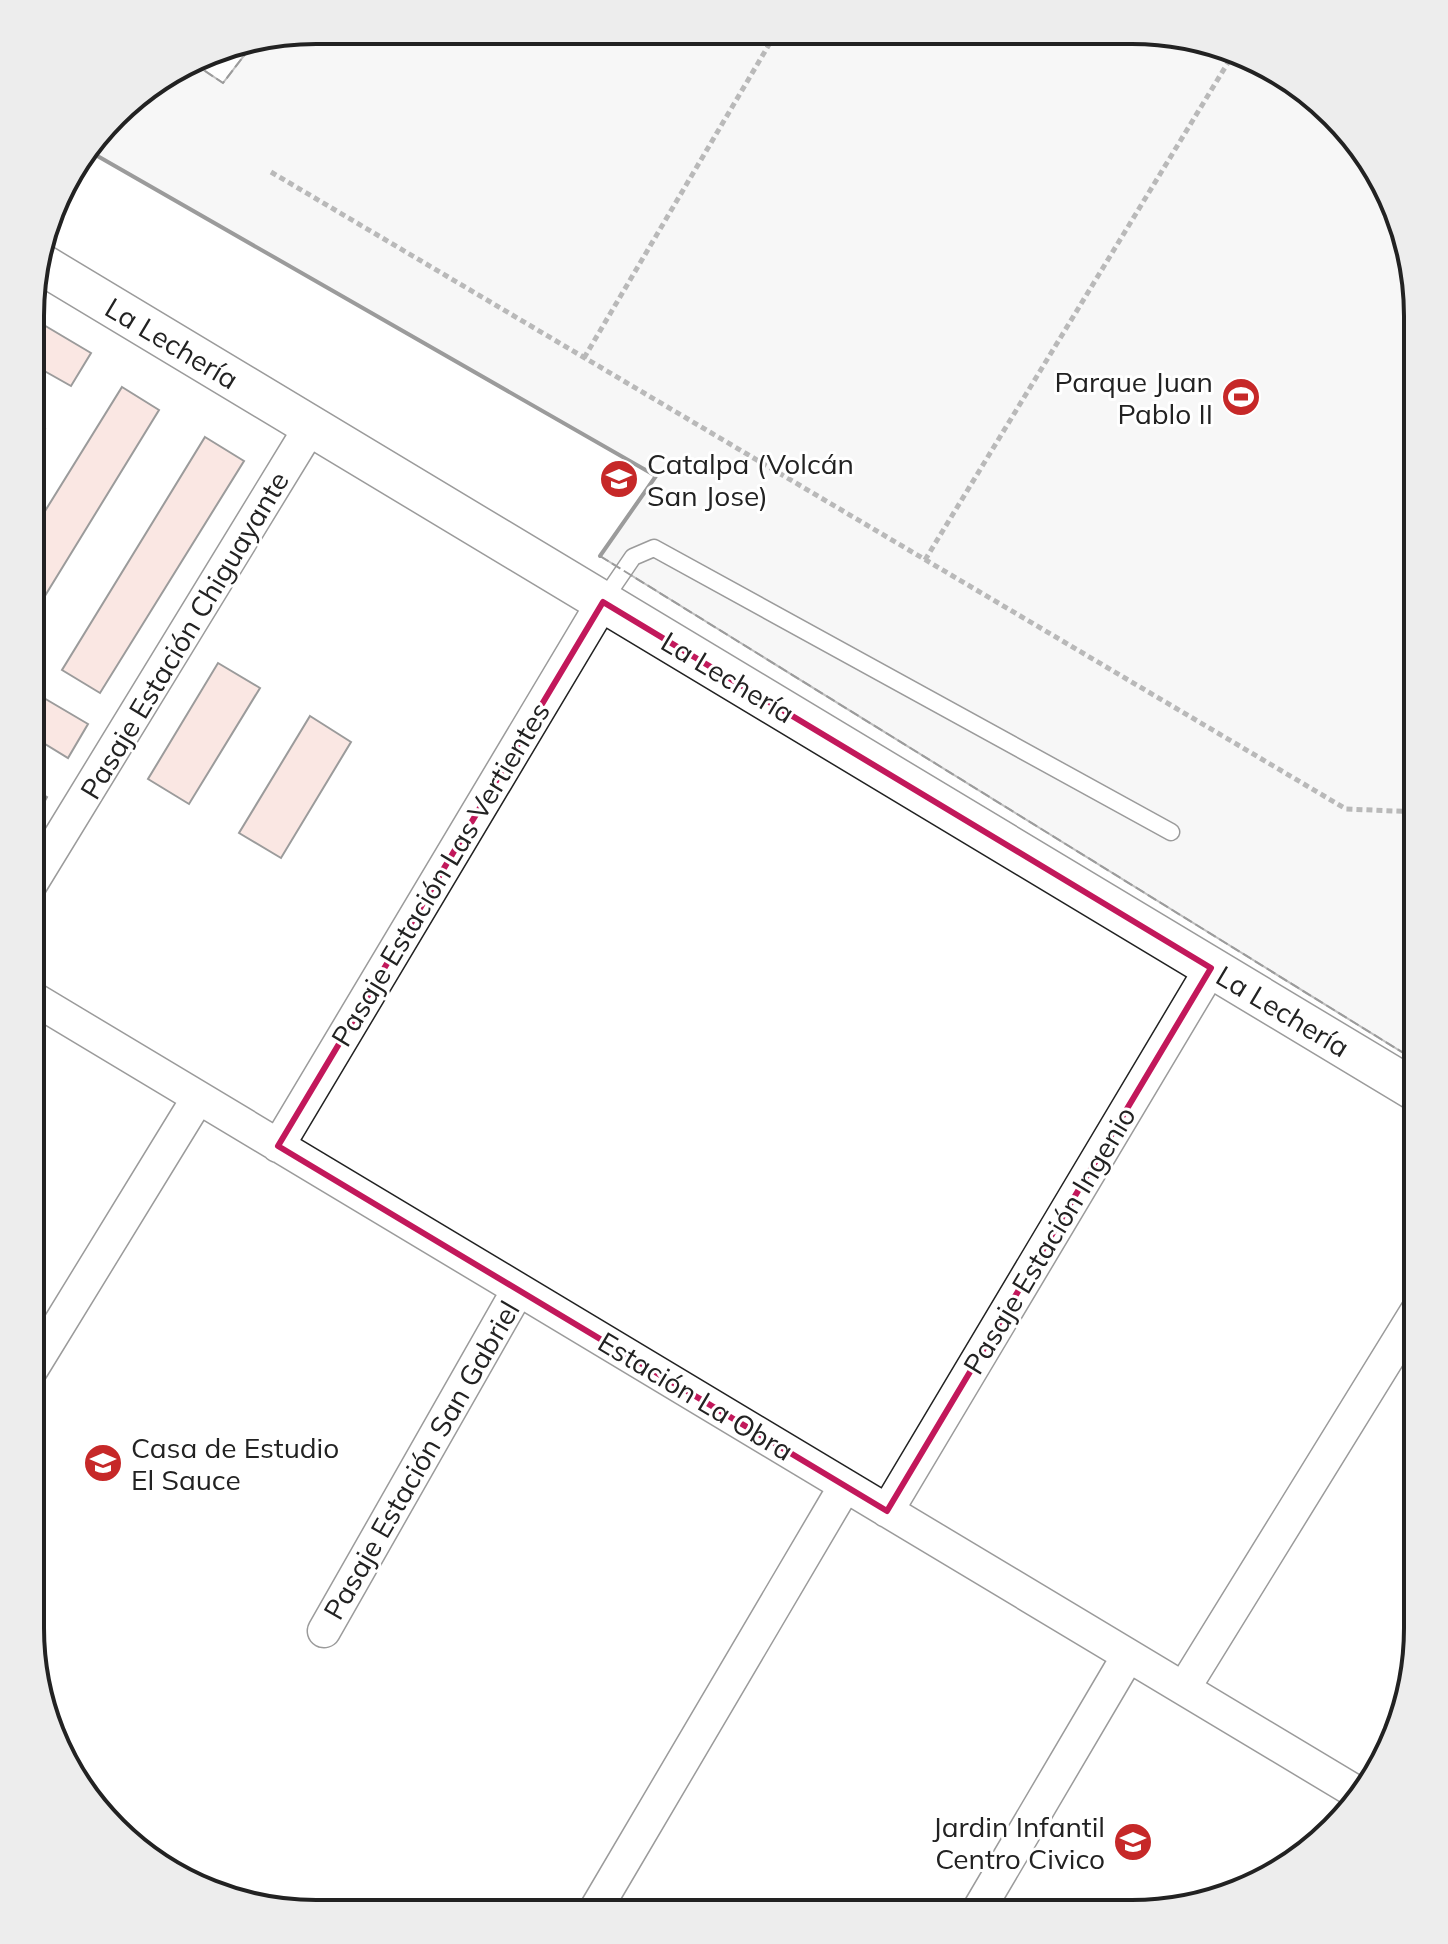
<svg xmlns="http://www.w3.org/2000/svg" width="1448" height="1944" viewBox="0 0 1448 1944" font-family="Mulish,sans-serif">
  <rect width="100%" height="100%" fill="#fff"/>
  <!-- green -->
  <path fill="#eee" stroke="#6f6f6f" stroke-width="2" d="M316,30L1170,33L1291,78L1388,189L1418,316V1062L600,556L655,476L87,150L128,101L193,63L223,83L256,40Z"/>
  <!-- building -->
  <path fill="#f3c9c0" stroke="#222" stroke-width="2" d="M32,318L91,353L71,386L32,364Z
    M122,387L159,410L32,617V532Z
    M32,421L45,429L32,450Z
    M205,437L244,461L100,693L62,670Z
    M218,663L260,688L189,804L148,779Z
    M32,691L88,724L68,758L32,736Z
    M310,716L351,742L281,858L239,833Z
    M32,788L47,797L32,824Z"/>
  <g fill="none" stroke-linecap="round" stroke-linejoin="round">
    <!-- service casing -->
    <g stroke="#222" stroke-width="19">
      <path id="service" d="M603,601L633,557L654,548L1171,832"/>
    </g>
    <!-- minor casing -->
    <g stroke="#222" stroke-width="35">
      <path id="minor" d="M31,884L311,426
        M31,997L1361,1795
        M278,1146L603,602
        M30,1372L198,1098
        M887,1511L1211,968
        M324,1631L518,1290
        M1184,1688L1418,1309
        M594,1912L845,1486
        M976,1914L1128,1656"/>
    </g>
    <!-- tertiary casing -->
    <g stroke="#222" stroke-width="43">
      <path id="tertiary" d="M38,262L1418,1092"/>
    </g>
    <!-- path -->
    <path stroke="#646464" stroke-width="5" stroke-dasharray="6 4" stroke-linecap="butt" d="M271,172L1346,809L1418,812
      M584,358L777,31
      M925,560L1232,56
      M1406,809L1418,712"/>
    <!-- service -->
    <use href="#service" stroke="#fff" stroke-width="16"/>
    <!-- minor -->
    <use href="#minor" stroke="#fff" stroke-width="32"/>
    <!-- tertiary -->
    <use href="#tertiary" stroke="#fff" stroke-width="40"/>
    <!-- fence -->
    <path stroke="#222" stroke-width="2" stroke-dasharray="10 4" stroke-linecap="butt" d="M193,63L223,83L256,40
      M600,556L1418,1062"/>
    <!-- wall -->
    <path stroke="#222" stroke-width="4" d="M87,150L656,476L600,556"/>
  </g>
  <!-- marked area -->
  <path d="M0 0H1448V1944H0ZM603,602L1211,968L887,1511L278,1146Z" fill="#fff" fill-opacity=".55" fill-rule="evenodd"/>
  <path fill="none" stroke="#c2185b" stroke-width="6" stroke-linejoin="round" d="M603,602L1211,968L887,1511L278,1146Z"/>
  <!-- icons -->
  <defs>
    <g id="stadium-disc" transform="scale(2)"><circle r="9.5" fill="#c62828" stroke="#fff"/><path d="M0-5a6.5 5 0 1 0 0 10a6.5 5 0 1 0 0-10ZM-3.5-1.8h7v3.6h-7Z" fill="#fff"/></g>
    <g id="school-disc" transform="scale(2)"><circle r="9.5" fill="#c62828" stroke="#fff"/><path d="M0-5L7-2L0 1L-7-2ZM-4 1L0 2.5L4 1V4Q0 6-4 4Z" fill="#fff"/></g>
  </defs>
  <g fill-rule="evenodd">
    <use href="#stadium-disc" x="1241" y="397"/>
    <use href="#school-disc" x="619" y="479"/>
    <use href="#school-disc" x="103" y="1463"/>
    <use href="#school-disc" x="1133" y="1842"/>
  </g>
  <g text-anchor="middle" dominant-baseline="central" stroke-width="6" stroke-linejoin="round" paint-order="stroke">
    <!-- street labels -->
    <g font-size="28" fill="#222" stroke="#fff">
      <text transform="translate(172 343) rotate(31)">La Lechería</text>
      <text transform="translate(184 635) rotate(-59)">Pasaje Estación Chiguayante</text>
      <text transform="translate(728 677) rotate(31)">La Lechería</text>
      <text transform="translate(440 874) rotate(-59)">Pasaje Estación Las Vertientes</text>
      <text transform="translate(1283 1011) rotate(31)">La Lechería</text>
      <text transform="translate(1049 1240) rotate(-59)">Pasaje Estación Ingenio</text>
      <text transform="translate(696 1396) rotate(31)">Estación La Obra</text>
      <text transform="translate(421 1460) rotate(-60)">Pasaje Estación San Gabriel</text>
    </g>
    <!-- poi labels -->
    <g font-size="28" fill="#222" stroke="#fff" text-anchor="end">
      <text x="1213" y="381">Parque Juan<tspan x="1213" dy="32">Pablo II</tspan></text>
      <text x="647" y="463" text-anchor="start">Catalpa (Volcán<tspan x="647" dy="32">San Jose)</tspan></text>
      <text x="131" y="1447" text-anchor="start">Casa de Estudio<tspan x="131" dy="32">El Sauce</tspan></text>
      <text x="1105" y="1826">Jardin Infantil<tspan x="1105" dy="32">Centro Civico</tspan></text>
    </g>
  </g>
  <!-- crop -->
  <path d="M0 0H1448V1944H0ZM316 44H1132A272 272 0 0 1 1404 316V1628A272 272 0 0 1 1132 1900H316A272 272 0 0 1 44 1628V316A272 272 0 0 1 316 44Z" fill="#ededed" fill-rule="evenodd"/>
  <path fill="none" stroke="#222" stroke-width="4" d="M316 44H1132A272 272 0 0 1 1404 316V1628A272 272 0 0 1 1132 1900H316A272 272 0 0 1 44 1628V316A272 272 0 0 1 316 44Z"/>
</svg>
